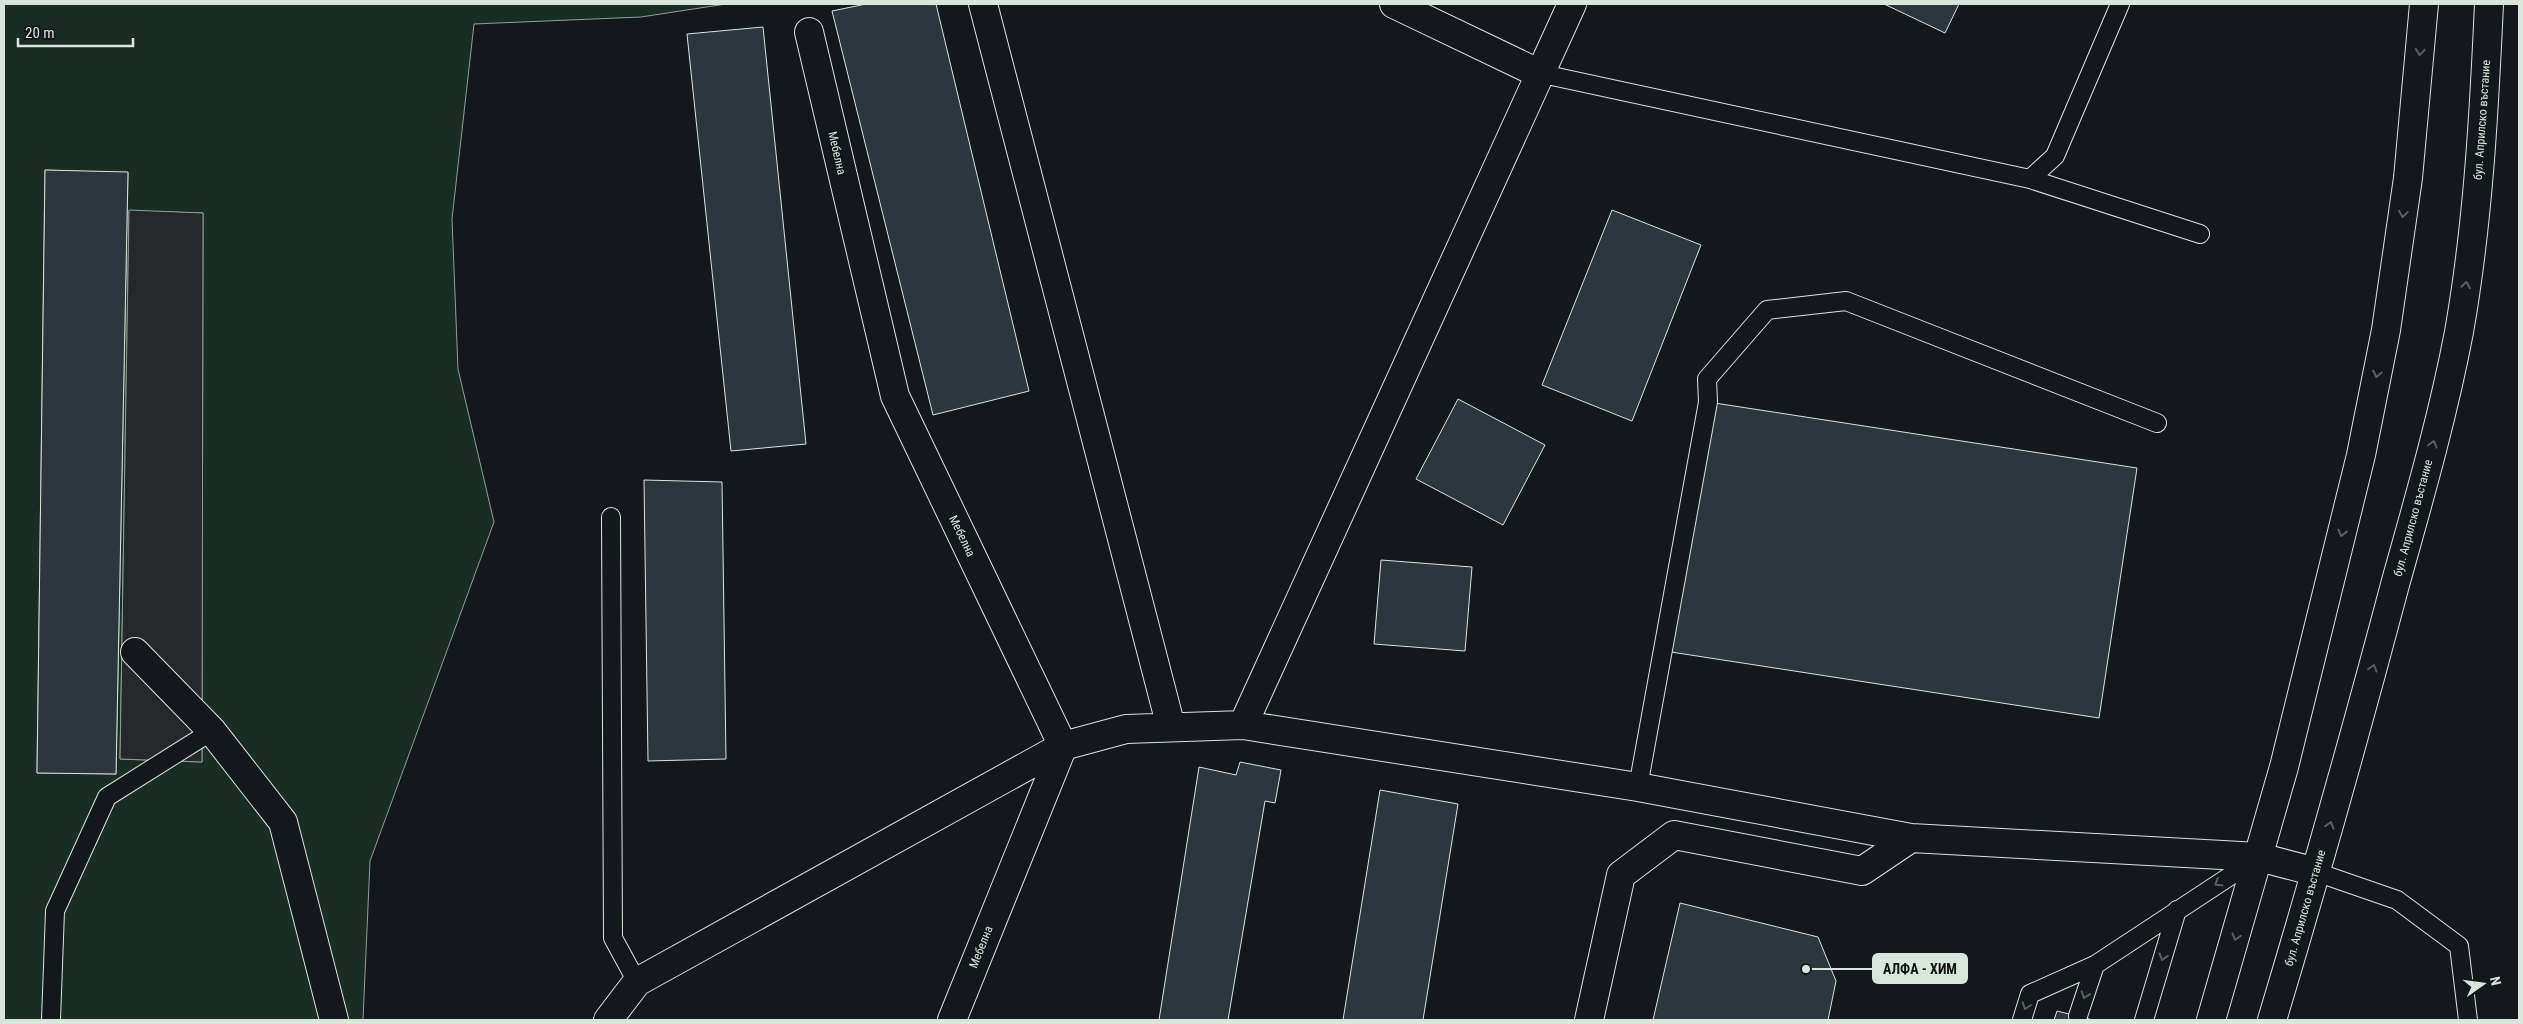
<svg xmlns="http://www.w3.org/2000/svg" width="2523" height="1024" viewBox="0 0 2523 1024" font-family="'Roboto Condensed',sans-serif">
  <rect width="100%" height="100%" fill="#14181c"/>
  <!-- green -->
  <path fill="#1a2d24" stroke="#939e99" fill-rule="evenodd" d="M4,4H726L641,17L474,24L452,219L458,369L494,522L370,861L363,1020H4ZM45,170L128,173L116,774L37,773ZM129,211L203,213L202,762L120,759Z"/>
  <!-- parking -->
  <path fill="#24282b" stroke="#939e99" d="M129,210L203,213L202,762L120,759Z"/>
  <!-- building -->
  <path fill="#2c363c" stroke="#d8e6dc" d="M866,4H936L1029,391L933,415L832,11Z
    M1884,4H1959L1945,33Z
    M763,27L806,444L731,451L687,34Z
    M45,170L128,172L116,774L37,773Z
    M1612,210L1701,245L1632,421L1542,385Z
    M1458,399L1545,445L1503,525L1416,479Z
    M1708,402L2137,468L2099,718L1671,652Z
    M644,480L722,482L726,759L648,761Z
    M1381,560L1472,567L1465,651L1374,644Z
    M1240,762L1281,770L1275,803L1265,801L1228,1020H1159L1199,767L1236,775Z
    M1380,790L1458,804L1423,1020H1343Z
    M1680,903L1818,937L1836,981L1828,1020H1653Z
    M2057,1011L2093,1020H2054Z"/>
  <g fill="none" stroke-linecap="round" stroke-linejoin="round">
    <!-- service casing -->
    <g stroke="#d8e6dc" stroke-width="20">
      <path id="service" d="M1538,73L2030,179L2055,156L2120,4
        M2030,179L2200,234
        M611,517L613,938L637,982
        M1638,787L1708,402L1707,379L1767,310L1846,301L2157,423
        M2316,872L2397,900L2459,946L2468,1020
        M2078,1016L2095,965L2259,857
        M51,1020L55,911L107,797L212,731
        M2022,1020L2030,994L2095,965
        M2144,1020L2177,910"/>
    </g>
    <!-- minor casing -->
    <g stroke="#d8e6dc" stroke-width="30">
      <path id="minor" d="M983,4L1171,727
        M1394,4L1538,73
        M809,32L895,396L1063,746L952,1020
        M135,652L212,731L283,822L334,1020
        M1243,725L1572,4
        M608,1020L637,982L1063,746L1126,729L1243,725L1638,787L1911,838L2259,857L2316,872
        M1589,1020L1621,875L1674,835L1862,871L1911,838"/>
    </g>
    <!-- tertiary casing -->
    <g stroke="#d8e6dc" stroke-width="30">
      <path id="tertiary" d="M2211,1020L2284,767L2361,455L2386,330L2408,178L2424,4
        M2272,1020C2316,874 2357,728 2396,581C2419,499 2443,416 2459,332C2478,224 2484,114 2489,4"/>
    </g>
    <!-- service -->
    <use href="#service" stroke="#14181c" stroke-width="18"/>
    <!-- minor -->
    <use href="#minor" stroke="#14181c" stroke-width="28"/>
    <!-- tertiary -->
    <use href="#tertiary" stroke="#14181c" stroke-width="28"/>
  </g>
  <!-- one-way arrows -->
  <defs><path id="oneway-chevron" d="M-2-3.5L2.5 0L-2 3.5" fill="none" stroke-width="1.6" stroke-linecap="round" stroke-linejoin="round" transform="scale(1.25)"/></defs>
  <g stroke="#59605f">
    <use href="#oneway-chevron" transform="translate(2420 52) rotate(95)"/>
    <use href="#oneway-chevron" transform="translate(2403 214) rotate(98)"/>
    <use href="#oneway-chevron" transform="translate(2466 285) rotate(-81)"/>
    <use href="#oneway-chevron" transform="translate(2377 374) rotate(101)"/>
    <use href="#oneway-chevron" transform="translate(2433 444) rotate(-75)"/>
    <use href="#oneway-chevron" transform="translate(2342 533) rotate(104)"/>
    <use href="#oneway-chevron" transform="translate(2373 668) rotate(-75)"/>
    <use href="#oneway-chevron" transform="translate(2330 825) rotate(-74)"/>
    <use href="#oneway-chevron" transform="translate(2218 883) rotate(147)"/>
    <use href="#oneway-chevron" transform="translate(2236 937) rotate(106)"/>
    <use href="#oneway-chevron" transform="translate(2163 957) rotate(106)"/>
    <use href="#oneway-chevron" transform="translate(2085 995) rotate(109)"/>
    <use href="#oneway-chevron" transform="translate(2026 1006) rotate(108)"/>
  </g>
  <g text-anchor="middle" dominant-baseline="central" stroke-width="4" stroke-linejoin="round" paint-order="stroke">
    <!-- street labels -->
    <g font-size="12" fill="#d8e6dc" stroke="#14181c">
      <text transform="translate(2482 120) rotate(-86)">бул. Априлско въстание</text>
      <text transform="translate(837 153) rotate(77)">Мебелна</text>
      <text transform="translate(2413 518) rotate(-75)">бул. Априлско въстание</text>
      <text transform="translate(962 536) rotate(64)">Мебелна</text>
      <text transform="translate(2305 908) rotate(-74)">бул. Априлско въстание</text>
      <text transform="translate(981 947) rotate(-68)">Мебелна</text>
    </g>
  </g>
  <!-- callouts -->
  <path fill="none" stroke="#d8e6dc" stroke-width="2" d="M1806 969L1873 969"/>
  <circle fill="#d8e6dc" stroke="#14181c" stroke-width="2" cx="1806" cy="969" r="5"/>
  <rect fill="#d8e6dc" stroke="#d8e6dc" stroke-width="2" x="1873" y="954" width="94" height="29" rx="5"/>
  <g font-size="14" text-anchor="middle" font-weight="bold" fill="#111">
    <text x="1920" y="974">АЛФА - ХИМ</text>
  </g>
  <!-- border -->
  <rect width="2523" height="1024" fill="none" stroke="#d8e6dc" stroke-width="10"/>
  <!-- north arrow -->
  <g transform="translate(2483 984) rotate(76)" stroke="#14181c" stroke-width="4" paint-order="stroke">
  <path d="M0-4L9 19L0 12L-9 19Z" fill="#d8e6dc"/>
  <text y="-8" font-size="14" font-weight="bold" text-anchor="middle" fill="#d8e6dc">N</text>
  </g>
  <!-- scale -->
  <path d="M18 38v8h115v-8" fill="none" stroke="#d8e6dc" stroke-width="2.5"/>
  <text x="25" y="38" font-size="15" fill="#d8e6dc" stroke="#14181c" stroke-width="4" paint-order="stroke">20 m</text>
</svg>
